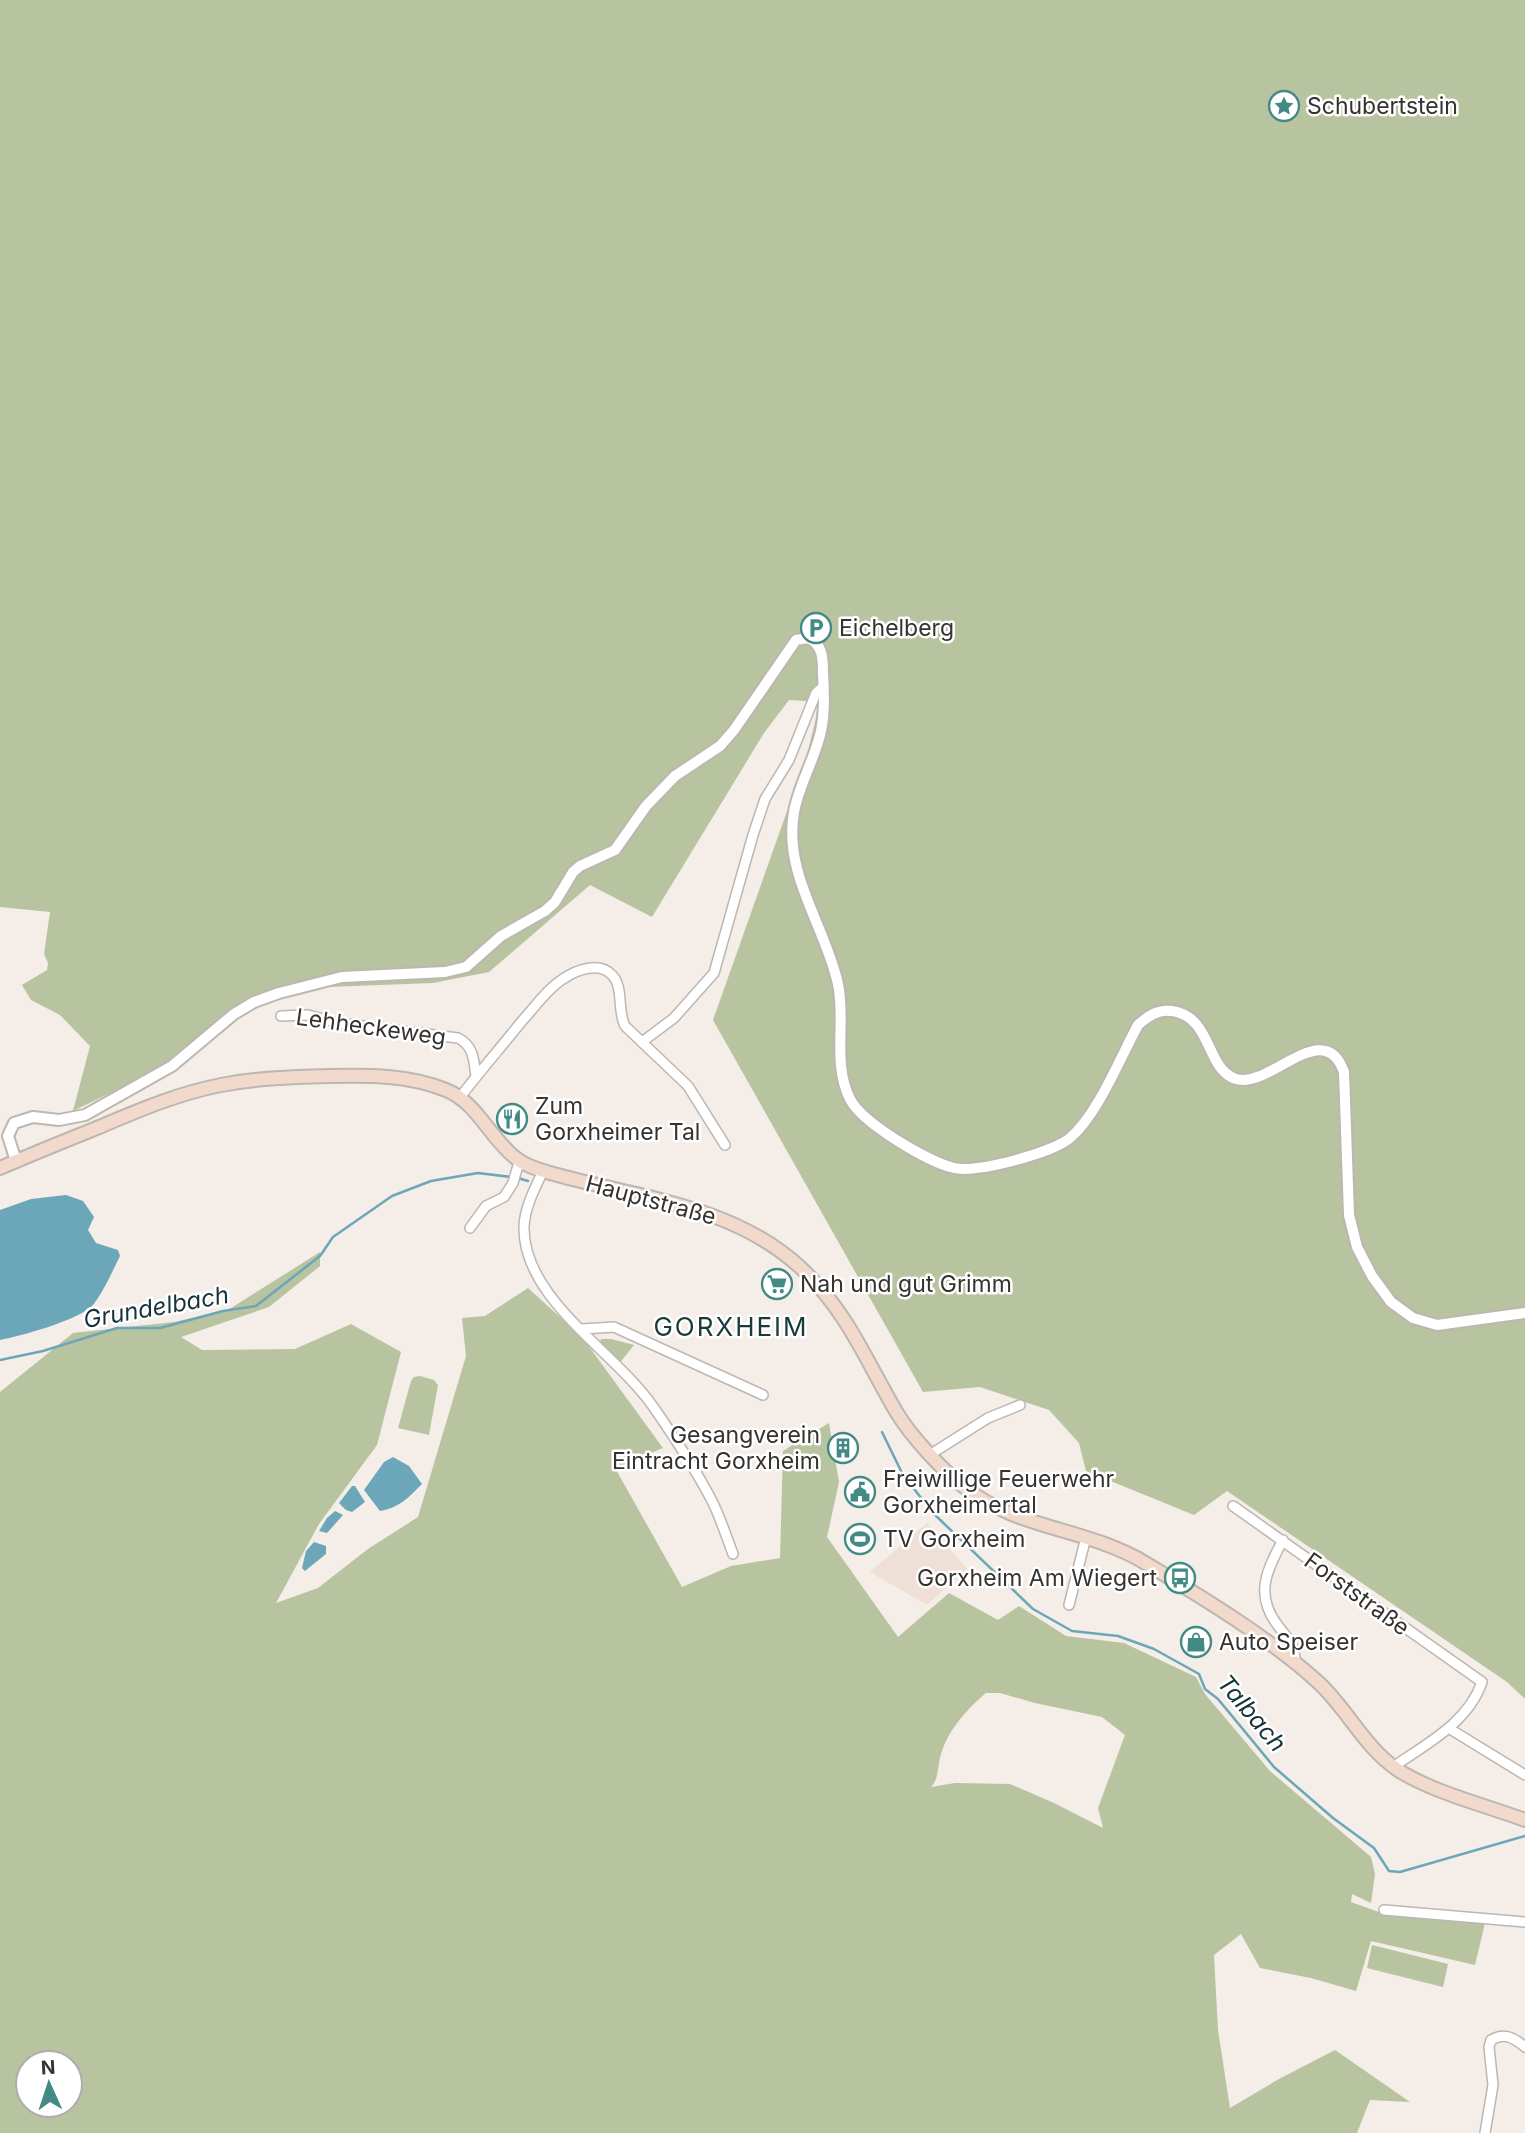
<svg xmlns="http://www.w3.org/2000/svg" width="1525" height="2133" viewBox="0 0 1525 2133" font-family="Inter,sans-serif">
  <rect width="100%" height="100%" fill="#f4ede8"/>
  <!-- built -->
  <path fill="#eee0d6" d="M927,1523L967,1569L927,1605L870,1572Z"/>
  <!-- green -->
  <path fill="#b8c3a0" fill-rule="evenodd" d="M0,0H1525V1699L1507,1682L1227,1491L1194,1515L1086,1471L1079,1443L1049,1410L980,1387L923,1392L713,1020L807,755L820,702L789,700L764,733L652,917L590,885L489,972L433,983L328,987L283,998L253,1008L243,1014L214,1038L166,1066L73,1111L90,1046L60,1015L31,1000L22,985L47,970L48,963L44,954L50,912L0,907Z
    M320,1252V1266L269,1307L181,1337L202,1350L295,1349L351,1324L401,1352L377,1445L319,1524L276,1603L318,1588L368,1549L418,1517L466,1356L462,1318L485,1316L528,1288L582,1337L663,1448L615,1468L682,1587L731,1566L780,1558L783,1451L829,1423L839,1482L827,1537L898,1637L949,1593L998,1620L1019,1606L1066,1636L1124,1643L1196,1677L1205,1694L1270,1771L1371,1857L1375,1874L1371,1903L1352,1894L1351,1902L1387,1915L1485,1923L1475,1965L1371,1941L1356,1991L1311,1978L1260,1968L1241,1934L1214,1955L1218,2030L1230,2108L1279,2079L1335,2050L1410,2102L1370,2100L1357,2133H0V1392L73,1333L174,1322L228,1310ZM986,1693H1000L1035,1703L1102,1717L1125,1735L1098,1808L1103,1828L1054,1803L1010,1784L955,1783L931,1787C940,1778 937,1763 942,1751C949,1729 969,1707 986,1693ZM28,2063H70V2105H28Z
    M601,1339H611L634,1345L618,1365L600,1343Z
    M420,1376L434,1380L438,1385L429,1435L398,1428L411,1381L414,1377Z
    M1372,1945L1448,1964L1443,1987L1367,1968Z"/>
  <!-- water -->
  <path fill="#6ba7b9" d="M66,1195L83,1201L94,1217L88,1230L96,1243L118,1250L120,1256C112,1272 104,1291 93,1305C79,1320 21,1336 0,1340V1210L31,1199Z
    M393,1457L409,1466L422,1484C408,1498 399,1508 380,1511L364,1490L384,1462Z
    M352,1486H355L365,1502L352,1512L346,1510L339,1503Z
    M335,1511L343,1515L327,1533L319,1531L327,1518Z
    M314,1542L326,1546V1554L305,1571L302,1568L306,1551Z"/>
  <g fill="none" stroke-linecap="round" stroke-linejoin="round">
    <!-- stream -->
    <path stroke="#6ba7b9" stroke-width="2.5" d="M518,1178L528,1181
      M0,1360L43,1351L117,1328H160L223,1311L256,1306L320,1256L333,1237L392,1196L431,1181L478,1173L511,1177
      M882,1432L903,1475L933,1513L1033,1609L1072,1631L1118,1636L1154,1649L1199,1674L1205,1689L1218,1699L1274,1767L1333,1818L1374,1848L1389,1871L1400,1872L1525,1836"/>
    <!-- minor casing -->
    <g stroke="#bdb6b1" stroke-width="12">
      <path id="minor" d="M281,1016L308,1015L338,1023L458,1038C474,1046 474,1061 476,1077
        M642,1042L674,1018L714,973L753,835L765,799L789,760L816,693L824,686
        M461,1096C481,1070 502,1046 522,1021C535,1007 547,989 563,979C576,970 599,961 612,975C624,987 617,1011 625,1026L688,1086L725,1145
        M543,1171C535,1188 525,1207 524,1226C522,1298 614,1351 652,1405C673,1435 694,1467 711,1499C720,1516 726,1536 733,1554
        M470,1228L486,1206L504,1197L513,1183L519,1162
        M582,1329L614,1327L763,1395
        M931,1454L988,1418L1020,1405
        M1233,1506L1482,1682C1468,1723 1426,1744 1393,1767
        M1283,1540C1266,1571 1254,1596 1279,1627C1289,1640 1295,1645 1295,1661
        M1069,1605L1086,1537
        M1450,1729L1525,1775
        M1384,1910L1525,1922
        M1485,2133L1493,2085L1489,2047L1491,2040C1505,2032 1514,2038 1525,2047"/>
    </g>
    <!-- tertiary casing -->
    <g stroke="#bdb6b1" stroke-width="14">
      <path id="tertiary" d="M16,1161L8,1136L14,1123L33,1117L59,1120L85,1115L172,1066L234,1014L254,1002L279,993L342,977L445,972L466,967L501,936L545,911L555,902L573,872L580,866L615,850L646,806L675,776L720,746L734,730L796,640L808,638C823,644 823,659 823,673C824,693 825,712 821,731C815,759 799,784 794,812C783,874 825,925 838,984C846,1022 832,1063 850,1099C862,1123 928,1162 954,1168C978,1173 1052,1153 1070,1138C1098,1114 1120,1058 1138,1025C1148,1016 1158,1009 1172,1011C1213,1017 1205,1069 1236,1079C1270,1089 1324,1015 1344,1072L1349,1215L1357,1247L1372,1276L1391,1302L1413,1318L1437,1325L1525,1313"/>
    </g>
    <!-- secondary casing -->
    <g stroke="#bdb6b1" stroke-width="16">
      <path id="secondary" d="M0,1168C30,1155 62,1142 92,1130C135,1112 175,1094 221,1085C257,1078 293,1077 330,1076C369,1075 409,1075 446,1090C478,1103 490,1139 517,1159C526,1166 539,1170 550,1173C637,1198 733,1204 802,1269C849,1314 865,1359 897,1413C910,1435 943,1471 964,1487C1018,1530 1089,1528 1147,1564C1203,1598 1271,1639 1319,1683C1348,1710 1364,1747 1398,1770C1434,1793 1485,1805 1525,1820"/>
    </g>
    <!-- minor -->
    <use href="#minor" stroke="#fff" stroke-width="9"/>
    <!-- tertiary -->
    <use href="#tertiary" stroke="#fff" stroke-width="10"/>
    <!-- secondary -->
    <use href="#secondary" stroke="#f1d9cc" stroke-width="12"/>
  </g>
  <!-- icons -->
  <defs>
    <g id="sight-ring" transform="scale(1.575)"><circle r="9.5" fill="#fff" stroke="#438a84" stroke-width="1.5"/><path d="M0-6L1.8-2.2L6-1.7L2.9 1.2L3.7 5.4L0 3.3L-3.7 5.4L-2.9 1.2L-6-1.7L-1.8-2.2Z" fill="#438a84"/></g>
    <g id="parking-ring" transform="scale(1.575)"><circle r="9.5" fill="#fff" stroke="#438a84" stroke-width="1.5"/><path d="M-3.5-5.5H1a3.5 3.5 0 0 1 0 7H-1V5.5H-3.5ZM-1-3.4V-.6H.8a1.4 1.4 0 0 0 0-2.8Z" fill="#438a84"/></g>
    <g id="restaurant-ring" transform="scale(1.575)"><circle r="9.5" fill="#fff" stroke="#438a84" stroke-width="1.5"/><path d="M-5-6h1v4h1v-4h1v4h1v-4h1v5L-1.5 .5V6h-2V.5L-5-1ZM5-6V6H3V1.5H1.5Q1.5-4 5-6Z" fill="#438a84"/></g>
    <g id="supermarket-ring" transform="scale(1.575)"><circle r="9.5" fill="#fff" stroke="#438a84" stroke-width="1.5"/><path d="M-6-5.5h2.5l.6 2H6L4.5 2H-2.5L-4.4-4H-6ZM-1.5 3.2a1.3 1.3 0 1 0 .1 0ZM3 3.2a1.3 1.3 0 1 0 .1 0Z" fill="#438a84"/></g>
    <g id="building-ring" transform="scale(1.575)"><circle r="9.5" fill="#fff" stroke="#438a84" stroke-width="1.5"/><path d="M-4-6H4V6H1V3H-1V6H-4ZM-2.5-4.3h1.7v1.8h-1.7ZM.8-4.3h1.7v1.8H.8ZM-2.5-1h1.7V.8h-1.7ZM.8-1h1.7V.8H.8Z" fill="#438a84"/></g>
    <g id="civic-ring" transform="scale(1.575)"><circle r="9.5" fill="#fff" stroke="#438a84" stroke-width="1.5"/><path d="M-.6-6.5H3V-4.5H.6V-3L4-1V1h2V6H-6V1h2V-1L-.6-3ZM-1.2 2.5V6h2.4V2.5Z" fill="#438a84"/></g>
    <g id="stadium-ring" transform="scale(1.575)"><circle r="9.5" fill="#fff" stroke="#438a84" stroke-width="1.5"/><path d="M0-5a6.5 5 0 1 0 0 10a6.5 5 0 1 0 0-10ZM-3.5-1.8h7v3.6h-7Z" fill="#438a84"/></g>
    <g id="bus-ring" transform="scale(1.575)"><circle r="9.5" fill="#fff" stroke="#438a84" stroke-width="1.5"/><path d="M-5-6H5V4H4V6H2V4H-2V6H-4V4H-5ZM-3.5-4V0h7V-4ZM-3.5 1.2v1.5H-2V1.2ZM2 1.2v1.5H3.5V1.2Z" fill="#438a84"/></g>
    <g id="shop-ring" transform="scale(1.575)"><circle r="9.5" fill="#fff" stroke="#438a84" stroke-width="1.5"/><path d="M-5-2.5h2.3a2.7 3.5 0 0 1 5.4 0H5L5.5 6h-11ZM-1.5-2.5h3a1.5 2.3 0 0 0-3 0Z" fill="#438a84"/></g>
  </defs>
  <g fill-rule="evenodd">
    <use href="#sight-ring" x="1284" y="106"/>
    <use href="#parking-ring" x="816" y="628"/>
    <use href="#restaurant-ring" x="512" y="1119"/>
    <use href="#supermarket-ring" x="777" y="1284"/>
    <use href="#building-ring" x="843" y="1448"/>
    <use href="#civic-ring" x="860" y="1492"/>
    <use href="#stadium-ring" x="860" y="1539"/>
    <use href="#bus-ring" x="1180" y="1578"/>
    <use href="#shop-ring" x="1196" y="1642"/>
  </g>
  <g text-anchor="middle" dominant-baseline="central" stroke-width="5" stroke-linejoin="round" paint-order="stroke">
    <!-- poi labels -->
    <g font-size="23" fill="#353230" stroke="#fff" text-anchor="start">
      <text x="1307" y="106">Schubertstein</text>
      <text x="839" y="628">Eichelberg</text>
      <text x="535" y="1106">Zum<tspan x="535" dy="26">Gorxheimer Tal</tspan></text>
      <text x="800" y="1284">Nah und gut Grimm</text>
      <text x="820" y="1435" text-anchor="end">Gesangverein<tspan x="820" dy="26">Eintracht Gorxheim</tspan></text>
      <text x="883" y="1479">Freiwillige Feuerwehr<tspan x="883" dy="26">Gorxheimertal</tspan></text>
      <text x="883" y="1539">TV Gorxheim</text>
      <text x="1157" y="1578" text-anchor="end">Gorxheim Am Wiegert</text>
      <text x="1219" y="1642">Auto Speiser</text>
    </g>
    <!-- street labels -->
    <g font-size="23" fill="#353230" stroke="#fff">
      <text transform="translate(371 1027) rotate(8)">Lehheckeweg</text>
      <text transform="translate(651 1200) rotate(15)">Hauptstraße</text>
      <text transform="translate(1357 1594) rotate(36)">Forststraße</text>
    </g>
    <!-- water labels -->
    <g font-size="24" font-style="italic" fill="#16333c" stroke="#fff">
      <text transform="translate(156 1307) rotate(-10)">Grundelbach</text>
      <text transform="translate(1252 1713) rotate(50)">Talbach</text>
    </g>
    <!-- quarter labels -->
    <g font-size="26" letter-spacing="2" fill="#183a38" stroke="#fff">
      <text x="731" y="1326">GORXHEIM</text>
    </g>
  </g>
  <!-- north arrow -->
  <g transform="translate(49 2084) rotate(357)"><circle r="33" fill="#ffffff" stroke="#aeadac" stroke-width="2"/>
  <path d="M0-5L12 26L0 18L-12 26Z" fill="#438a84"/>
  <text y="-10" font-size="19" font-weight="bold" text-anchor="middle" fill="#353230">N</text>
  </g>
</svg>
